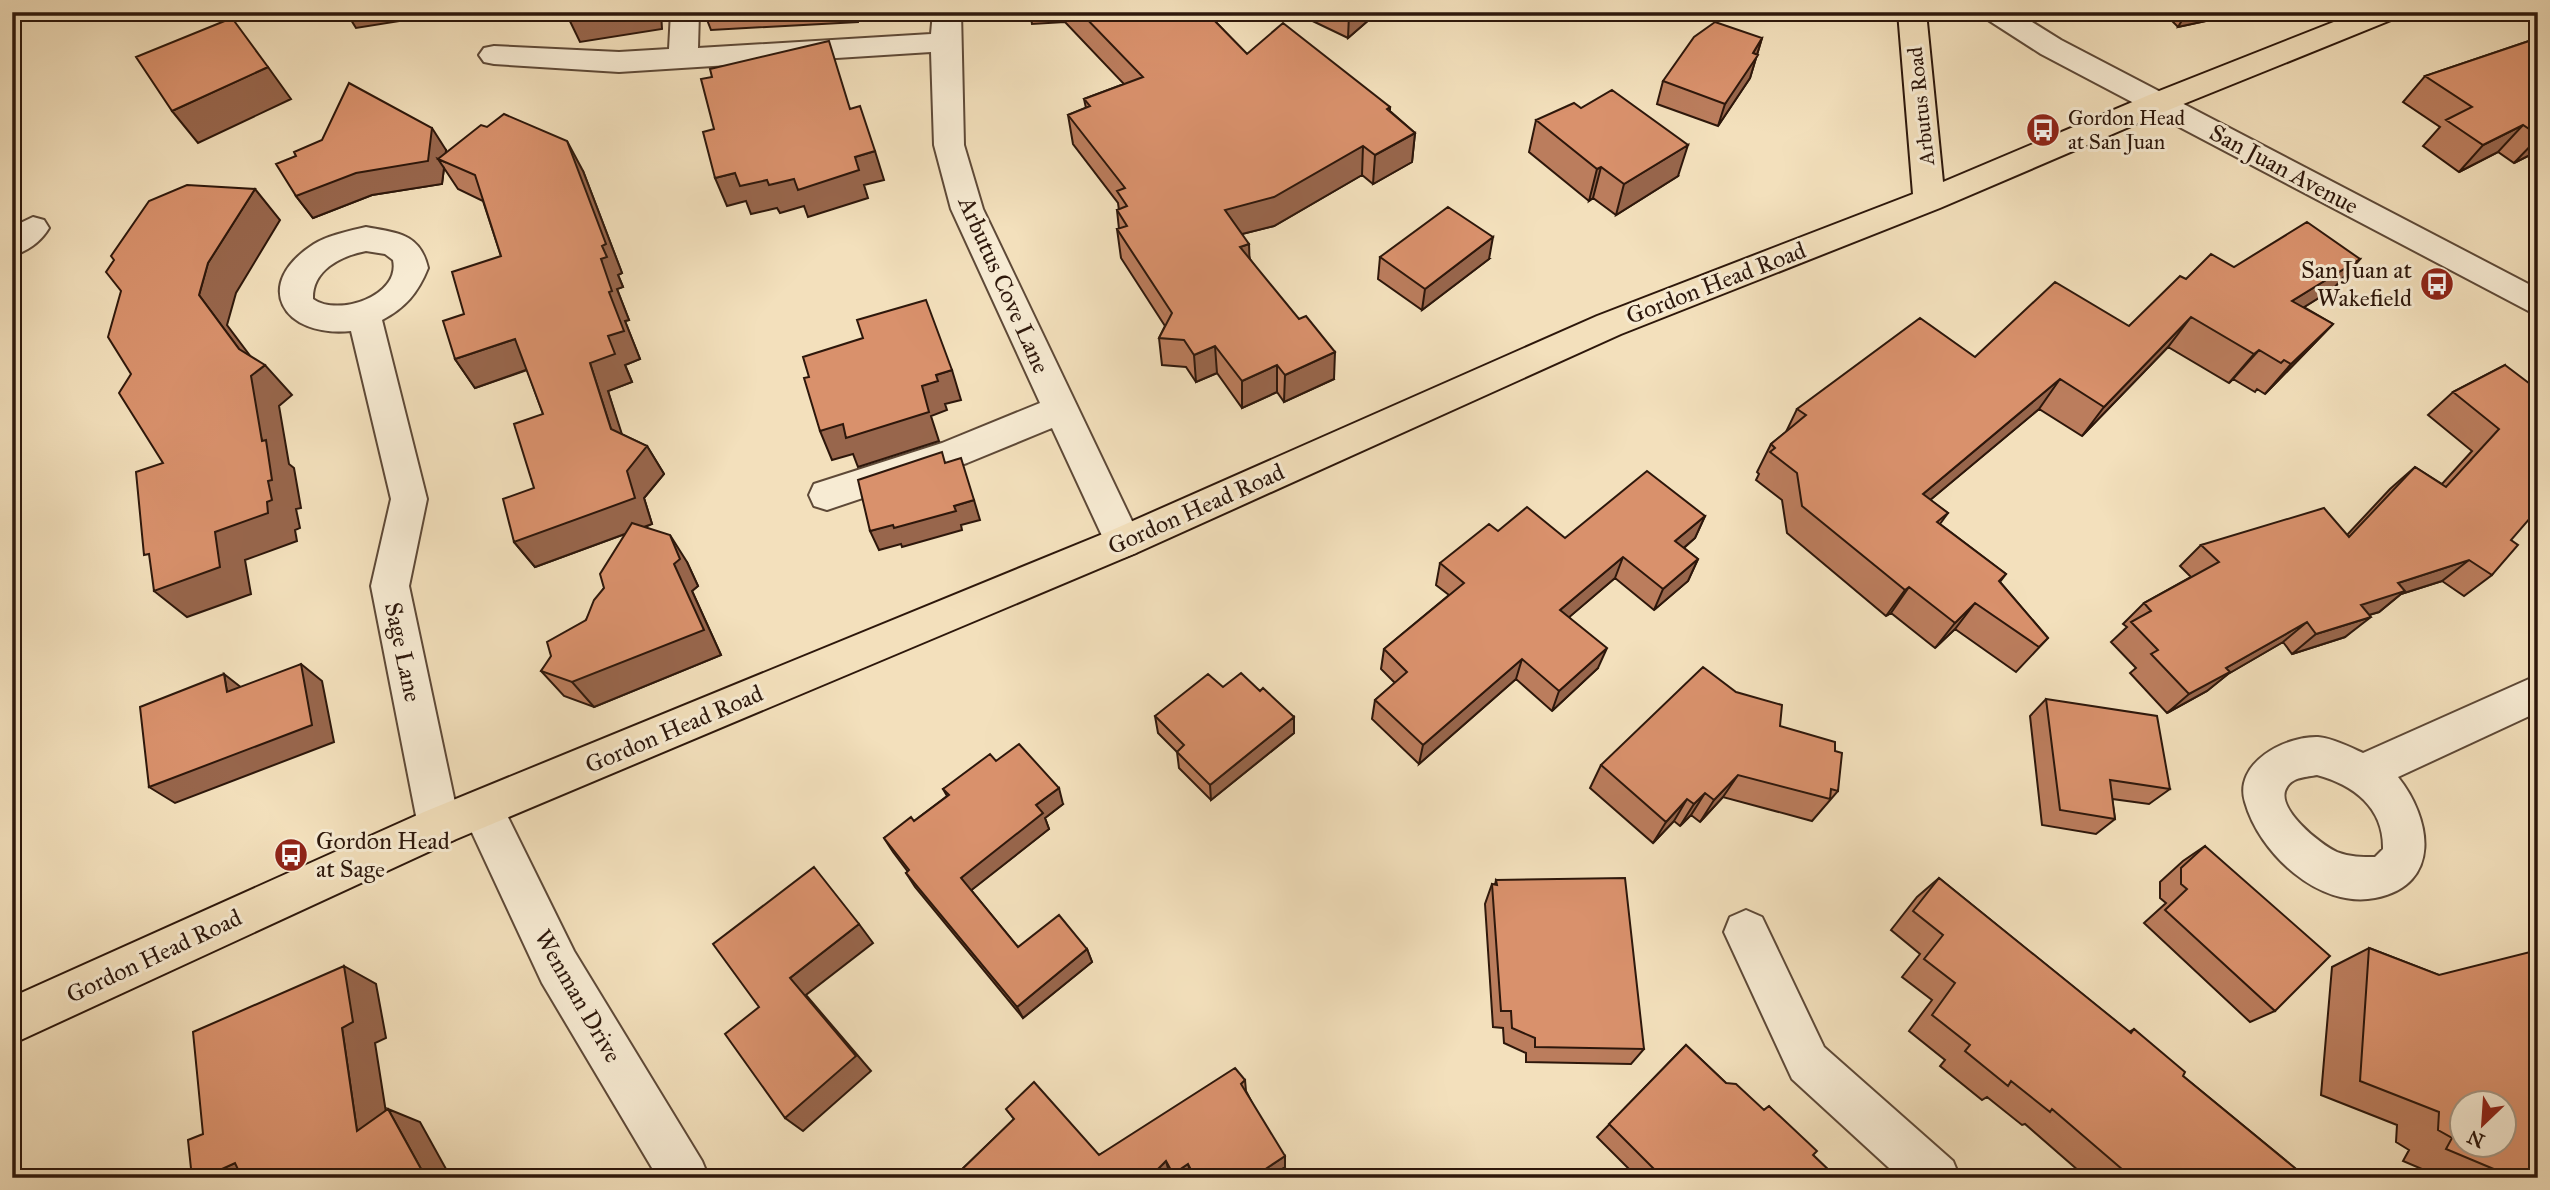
<svg xmlns="http://www.w3.org/2000/svg" width="2550" height="1190" viewBox="0 0 2550 1190" font-family="'IM FELL Great Primer',serif">
  <rect width="100%" height="100%" fill="#f3e0bc"/>
  <filter id="stains"><feTurbulence type="fractalNoise" baseFrequency=".00286" numOctaves="4"/><feColorMatrix values="0 0 0 0 .2 0 0 0 0 .09 0 0 0 0 .02 0 0 0 .5 -.17"/></filter>
  <radialGradient id="worn" r=".72"><stop offset=".6" stop-color="#630" stop-opacity="0"/><stop offset="1" stop-color="#630" stop-opacity=".3"/></radialGradient>
  <g fill="none" stroke-linecap="round" stroke-linejoin="round">
    <!-- minor casing -->
    <g stroke="#5e4937" stroke-width="4">
      <path id="minor" d="M671,12H699L698,48L931,34L933,12H961L964,145L983,209L1142,542L1136,553L1123,558L1110,553L1052,428L967,463L827,510L814,506L809,495L814,484L942,443L1040,403L951,209L934,145L931,52L619,72L494,64L484,62L479,55L484,48L494,46L619,52L669,49Z
        M1981,12H2016L2061,40L2538,289V316L2041,54L1985,18Z
        M33,217L44,220L49,228C41,242 27,251 12,256V227Z
        M366,227C397,233 420,233 428,268C418,293 405,308 382,320L427,499L409,586L460,826L454,840L439,846L424,840L418,826L371,586L391,499L351,331C282,338 251,284 314,244C329,235 349,231 366,227ZM366,251L385,254L393,260C401,296 338,317 313,299C312,270 341,256 366,251Z
        M2538,675V712L2398,777C2431,818 2443,885 2375,898C2319,909 2259,853 2245,802C2233,763 2285,736 2318,737C2332,738 2350,747 2363,753ZM2317,775C2354,785 2384,808 2383,849L2375,857C2362,857 2350,857 2337,852C2321,845 2273,807 2287,787C2293,777 2307,777 2317,775Z
        M482,789L497,795L574,951L702,1161L709,1178H658L542,983L461,809L467,795Z
        M1746,910L1762,917L1824,1047L1953,1161L1960,1178H1900L1792,1079L1724,932L1730,917Z"/>
    </g>
    <!-- major casing -->
    <g stroke="#2d170b" stroke-width="4">
      <path id="major" d="M1898,12H1926L1943,182L2149,95L2359,12H2400L2396,18L2171,109L1940,208L1621,334L1136,553L454,840L12,1044V997L424,812L1110,531L1597,316L1913,194Z"/>
    </g>
    <!-- minor -->
    <use href="#minor" fill="#f7ebd3" fill-rule="evenodd"/>
    <!-- major -->
    <use href="#major" fill="#f3e0bc" fill-rule="evenodd"/>
  </g>
  <!-- wall -->
  <path fill="#bb7d5d" stroke="#2d170b" stroke-width="2" d="M704,12H859L858,22L711,30Z
    M1030,12H1206L1247,54L1390,107V111L1415,133L1412,162L1373,184L1362,175L1274,226L1242,234L1250,259L1334,379L1284,402L1277,392L1242,408L1217,373L1196,382L1186,367L1162,365L1159,338L1165,326L1121,258L1117,229H1119L1117,210H1119L1118,203L1073,144L1068,115L1086,108L1084,99L1124,84L1065,22L1032,24Z
    M1298,12H1378L1348,38L1298,14Z
    M2163,12H2227L2224,17L2178,27Z
    M1762,38L1750,78L1718,126L1657,104L1663,81Z
    M2538,38V160L2530,155L2514,163L2498,152L2459,172L2423,146L2440,127L2403,102L2425,76Z
    M1536,120L1678,176L1616,215L1593,198L1589,201L1529,152Z
    M446,150V153L583,171L622,273L618,275L623,287L617,289L629,320L625,321L640,359L625,365L632,382L608,391L621,434L647,446L664,474L644,498L652,524L645,527L687,562L698,586L692,591L721,655L594,707L564,696L541,671L586,620L604,588L625,534L535,567L514,542L534,488L543,414L527,370L475,388L455,359L464,314L501,256L483,201L458,189L444,168L442,184L372,195L313,218L296,196Z
    M1380,257L1489,259L1422,310L1378,279Z
    M2360,259L2333,289L2304,307L2333,324L2305,353L2265,394L2257,389L2255,392L2233,379L2229,383L2168,347L2082,436L2039,409L1930,500L1948,513L1940,524L2006,574L2000,582L2048,638L2016,672L1955,629L1935,648L1891,613L1886,616L1787,533L1782,500L1756,480L1759,474L1757,472L1771,444L1786,432L1797,409L1975,357L2129,326L2186,279L2234,267Z
    M2505,365L2511,540L2492,575L2464,596L2442,581L2401,594L2379,612L2369,615L2345,637L2292,654L2283,642L2228,674L2207,691L2167,713L2130,673L2136,668L2111,642L2127,627L2123,624L2144,603L2191,577L2180,566L2201,545L2347,535L2390,489L2415,467L2442,484L2472,451L2428,415L2453,392Z
    M1705,516L1695,538L1684,548L1698,559L1688,581L1654,610L1615,578L1569,617L1598,668L1552,711L1516,679L1419,764L1372,719L1375,700L1395,683L1381,669L1384,649L1449,595L1436,585L1440,563L1565,538Z
    M1223,687L1260,691L1294,717V733L1211,800L1179,768L1177,752L1158,733L1155,716Z
    M2046,699L2170,789L2149,804L2112,799L2115,819L2096,834L2042,825L2030,716Z
    M1835,751L1838,791L1812,821L1723,797L1700,822L1691,815L1680,826L1674,821L1653,843L1590,788L1601,765Z
    M996,761L1063,804L1045,818L1049,829L971,890L1018,947L1087,949L1092,962L1023,1018L915,887L906,873L908,872L893,852L884,838L914,821L947,796L943,789Z
    M2205,846L2275,1011L2250,1022L2144,923L2166,903L2160,898V882L2183,861Z
    M1939,878L2129,1032L2134,1029L2183,1076L2307,1178H2087L2025,1124L2022,1125L1987,1097L1982,1100L1940,1066L1945,1060L1909,1031L1932,1000L1902,977L1920,954L1891,930L1917,897Z
    M1496,880L1644,1049L1631,1064L1526,1062V1053L1504,1043L1503,1028L1493,1027L1485,904L1492,884L1495,885Z
    M2369,948L2439,975L2538,1178H2443L2403,1161L2409,1150L2396,1142L2397,1125L2321,1095L2332,967Z
    M1686,1045L1726,1083L1764,1110L1769,1106L1813,1155L1837,1178H1638L1597,1137Z
    M1245,1080L1246,1091L1285,1167L1268,1178H1192L1191,1175L1186,1178H1173L1169,1172L953,1178L1014,1119L1006,1109L1099,1155Z"/>
  <!-- shaded-wall -->
  <path fill="#98664c" stroke="#2d170b" stroke-width="2" d="M346,12H456L356,28Z
    M573,12H661L662,29L580,42L566,13Z
    M855,12H859L858,22Z
    M1353,12H1378L1348,38L1349,15Z
    M2187,12H2227L2224,17L2178,27Z
    M1762,38L1750,78L1718,126L1725,104L1753,53Z
    M268,67L291,99L198,143L172,111Z
    M2523,125L2498,152L2459,172L2483,145Z
    M432,128L446,150L445,162L438,159L444,168L442,184L372,195L313,218L296,196Z
    M1415,133L1412,162L1373,184L1375,155Z
    M2538,138V147L2530,155L2514,163Z
    M567,141L583,171L622,273L618,275L623,287L617,289L629,320L625,321L640,359L625,365L632,382L608,391L629,456L611,429L590,363L608,336L609,292L601,259Z
    M1688,145L1678,176L1616,215L1624,184Z
    M1363,146L1362,175L1274,226L1226,238L1225,210Z
    M875,151L884,180L864,185L868,198L808,217L804,206L780,213L777,208L751,214L746,201L727,206L715,178L735,173L855,157Z
    M1601,167L1593,198L1589,201L1597,169Z
    M255,189L280,220L236,293L227,325L260,369L265,365L292,395L279,406L289,464L294,468L301,508L296,509L300,528L295,530L297,541L245,560L251,594L187,617L154,591L215,532L267,502L268,481L262,441L239,349L199,295L208,263Z
    M1493,237L1489,259L1422,310L1425,289Z
    M1249,244L1250,272L1240,247Z
    M2360,259L2333,289L2266,331L2292,301Z
    M2191,317L2168,347L2082,436L2104,407Z
    M2333,324L2305,353L2265,394L2291,364Z
    M515,339L534,367L475,388L455,359Z
    M1215,346L1217,373L1196,382L1194,355Z
    M2259,350L2233,379L2229,383L2254,354Z
    M1335,352L1334,379L1284,402L1285,375Z
    M1277,365V392L1242,408V381Z
    M952,370L961,400L945,404L947,410L931,416L939,441L858,467L853,454L832,460L820,431L922,386L936,375Z
    M2060,379L2039,409L1905,521L1923,494Z
    M647,446L664,474L644,498L652,524L535,567L514,542Z
    M974,500L980,520L961,525L962,530L902,547L901,544L879,550L870,531Z
    M1705,516L1695,538L1666,563L1675,541Z
    M670,535L687,562L698,586L692,591L721,655L594,707L572,682L674,564Z
    M1623,557L1615,578L1553,631L1560,610Z
    M1698,559L1688,581L1654,610L1663,589Z
    M2469,560L2442,581L2401,594L2379,612L2335,625L2361,605L2398,583Z
    M1909,587L1891,613L1886,616L1905,590Z
    M1975,603L1955,629L1935,648L1955,623Z
    M2371,617L2345,637L2292,654L2316,634Z
    M2307,622L2283,642L2228,674L2207,691L2167,713L2189,694L2226,668Z
    M1607,648L1598,668L1552,711L1559,691Z
    M1522,659L1516,679L1419,764L1423,745Z
    M301,664L322,681L334,742L175,803L149,787Z
    M224,674L247,692H227Z
    M1294,717V733L1211,800L1210,785Z
    M1738,775L1723,797L1700,822L1714,800Z
    M1059,788L1063,804L1045,818L1049,829L969,892L961,878L1036,805Z
    M1705,793L1691,815L1680,826L1694,804Z
    M1687,799L1674,821L1653,843L1666,822Z
    M859,924L873,943L806,995L871,1071L803,1131L785,1118L790,978Z
    M1087,949L1092,962L1023,1018L1017,1007Z
    M344,966L376,984L386,1038L375,1043L391,1144L357,1131L342,1028Z
    M388,1109L420,1122L451,1178H426Z
    M1285,1156V1167L1268,1178H1252Z
    M1166,1161L1169,1172L1163,1178H1149Z
    M235,1163L266,1178H202Z
    M1188,1164L1191,1175L1186,1178H1174L1173,1174Z"/>
  <!-- building -->
  <path fill="#d9916c" stroke="#2d170b" stroke-width="2" fill-rule="evenodd" d="M1080,12H1206L1247,54L1283,23L1390,107L1387,109L1415,133L1375,155L1363,146L1274,197L1225,210L1249,244L1240,247L1299,319L1306,316L1335,352L1285,375L1277,365L1242,381L1215,346L1194,355L1184,340L1159,338L1172,313L1117,229L1127,226L1117,210L1127,206L1117,191L1125,188L1068,115L1090,106L1084,99L1143,77Z
    M1343,12H1353L1349,15Z
    M232,18L268,67L172,111L136,57Z
    M1715,22L1762,38L1753,53L1758,55L1725,104L1663,81L1694,37Z
    M2538,38V135L2523,125L2483,145L2446,120L2472,107L2425,76Z
    M829,41L850,109L860,106L875,151L855,157L859,170L798,190L794,179L769,185L767,180L740,186L735,173L715,178L703,132L714,129L701,79L712,77L710,69Z
    M349,83L432,128L428,161L356,173L296,196L276,164L296,156L294,152L322,140Z
    M1612,90L1688,145L1624,184L1601,167L1597,169L1536,120L1574,103L1581,108Z
    M504,114L567,141L606,244L602,246L607,257L601,259L612,291L609,292L624,331L608,336L615,354L590,363L611,429L647,446L627,471L635,498L514,542L503,499L534,488L514,424L543,414L515,339L455,359L443,321L464,314L452,272L501,256L475,175L438,159L481,125L487,127Z
    M187,185L255,189L208,263L199,295L239,349L265,365L251,376L262,441L266,440L272,480L268,481L272,500L267,502L268,513L215,532L220,567L154,591L149,554L144,555L136,472L163,463L119,393L131,374L108,337L121,291L106,272L114,260L111,256L149,201Z
    M1448,207L1493,237L1425,289L1380,257Z
    M2307,222L2360,259L2292,301L2333,324L2291,364L2284,360L2281,363L2259,350L2254,354L2191,317L2104,407L2060,379L1923,494L1948,513L1937,522L2006,574L1999,581L2048,638L2039,647L1975,603L1955,623L1909,587L1905,590L1802,506L1797,473L1770,452L1775,448L1771,444L1806,415L1797,409L1920,318L1975,357L2055,282L2129,326L2180,276L2186,279L2211,254L2234,267Z
    M926,300L952,370L936,375L938,381L922,386L929,412L846,438L843,424L820,431L804,378L809,377L803,357L863,338L857,320Z
    M2505,365L2538,390V509L2511,540L2518,545L2492,575L2469,560L2398,583L2405,591L2361,605L2371,617L2316,634L2307,622L2226,668L2230,672L2189,694L2151,654L2158,650L2131,622L2151,611L2144,603L2219,562L2201,545L2324,508L2349,537L2415,467L2446,487L2499,429L2453,392Z
    M942,452L945,463L961,458L974,500L954,506L956,511L894,528L893,525L870,531L858,480Z
    M1647,471L1705,516L1675,541L1698,559L1663,589L1623,557L1560,610L1607,648L1559,691L1522,659L1423,745L1375,700L1407,672L1384,649L1464,583L1440,563L1489,524L1498,531L1527,507L1565,538Z
    M632,523L670,535L680,559L674,564L704,630L572,682L541,671L551,656L547,642L586,620L594,600L604,588L600,574Z
    M301,664L312,725L149,787L140,707L224,674L227,692Z
    M1703,667L1736,692L1782,705L1780,726L1835,742V751L1842,753L1838,791L1831,789L1830,799L1738,775L1714,800L1705,793L1694,804L1687,799L1666,822L1601,765Z
    M1241,673L1260,691L1263,688L1294,717L1210,785L1177,752L1184,745L1155,716L1208,674L1223,687Z
    M2046,699L2157,716L2170,789L2110,780L2115,819L2060,810Z
    M1019,744L1059,788L1036,805L1043,813L961,878L1018,947L1059,915L1087,949L1017,1007L906,873L909,870L884,838L911,817L914,821L949,795L943,789L990,754L996,761Z
    M2205,846L2330,956L2275,1011L2165,910L2187,889L2181,884V868Z
    M814,867L859,924L790,978L856,1056L785,1118L725,1034L759,1007L713,944Z
    M1625,878L1644,1049L1535,1047V1038L1512,1028L1511,1011H1501L1492,884L1497,885L1496,880Z
    M1939,878L2131,1033L2134,1029L2185,1072L2183,1076L2307,1178H2129L2130,1176L2052,1109L2050,1112L2011,1081L2008,1086L1965,1051L1970,1045L1932,1015L1955,983L1924,959L1943,935L1913,911Z
    M2369,948L2439,975L2538,950V1178H2508V1175L2446,1149L2452,1138L2438,1130L2439,1112L2360,1081ZM2462,1102H2504V1144H2462Z
    M344,966L353,1022L342,1028L357,1131L388,1109L426,1178H242L235,1163L202,1178H192L188,1140L203,1134L193,1032Z
    M1686,1045L1726,1083L1736,1084L1764,1110L1769,1106L1817,1151L1813,1155L1837,1178H1663L1609,1124Z
    M1235,1068L1245,1080L1241,1084L1285,1156L1252,1178H1195L1188,1164L1173,1174L1166,1161L1149,1178H953L1014,1119L1006,1109L1034,1082L1099,1155Z"/>
  <!-- icons -->
  <defs>
    <g id="bus-disc" transform="scale(1.75)"><circle r="9.5" fill="#8f2418" stroke="#f7ebd3"/><path d="M-5-6H5V4H4V6H2V4H-2V6H-4V4H-5ZM-3.5-4V0h7V-4ZM-3.5 1.2v1.5H-2V1.2ZM2 1.2v1.5H3.5V1.2Z" fill="#fff"/></g>
  </defs>
  <g fill-rule="evenodd">
    <use href="#bus-disc" x="2043" y="130"/>
    <use href="#bus-disc" x="2437" y="284"/>
    <use href="#bus-disc" x="291" y="855"/>
  </g>
  <g text-anchor="middle" dominant-baseline="central" stroke-width="6" stroke-linejoin="round" paint-order="stroke">
    <!-- far-street labels -->
    <g font-size="21" fill="#2d170b" stroke="#f7ebd3">
      <text transform="translate(1921 106) rotate(-96)">Arbutus Road</text>
    </g>
    <!-- far-poi labels -->
    <g font-size="21" fill="#2d170b" stroke="#f7ebd3" text-anchor="start">
      <text x="2068" y="118">Gordon Head<tspan x="2068" dy="24">at San Juan</tspan></text>
    </g>
    <!-- street labels -->
    <g font-size="24" fill="#2d170b" stroke="#f7ebd3">
      <text transform="translate(2284 169) rotate(28)">San Juan Avenue</text>
      <text transform="translate(1716 283) rotate(-21)">Gordon Head Road</text>
      <text transform="translate(1004 285) rotate(66)">Arbutus Cove Lane</text>
      <text transform="translate(1196 509) rotate(-24)">Gordon Head Road</text>
      <text transform="translate(403 652) rotate(78)">Sage Lane</text>
      <text transform="translate(674 729) rotate(-23)">Gordon Head Road</text>
      <text transform="translate(154 956) rotate(-25)">Gordon Head Road</text>
      <text transform="translate(578 996) rotate(60)">Wenman Drive</text>
    </g>
    <!-- poi labels -->
    <g font-size="24" fill="#2d170b" stroke="#f7ebd3" text-anchor="end">
      <text x="2412" y="270">San Juan at<tspan x="2412" dy="28">Wakefield</tspan></text>
      <text x="316" y="841" text-anchor="start">Gordon Head<tspan x="316" dy="28">at Sage</tspan></text>
    </g>
  </g>
  <!-- margin -->
  <rect width="2550" height="1190" fill="none" stroke="#f3e0bc" stroke-width="42"/>
  <rect x="14" y="14" width="2522" height="1162" fill="none" stroke="#2d170b" stroke-width="3.5"/>
  <rect x="21" y="21" width="2508" height="1148" fill="none" stroke="#2d170b" stroke-width="2"/>
  <!-- north arrow -->
  <g transform="translate(2483 1124) rotate(205)"><circle r="33" fill="#f7ebd3" stroke="#a69683" stroke-width="2"/>
  <path d="M0-5L12 26L0 18L-12 26Z" fill="#8f2418"/>
  <text y="-10" font-size="19" font-weight="bold" text-anchor="middle" fill="#2d170b">N</text>
  </g>
  <rect width="100%" height="100%" filter="url(#stains)"/>
  <rect width="100%" height="100%" fill="url(#worn)"/>
</svg>
